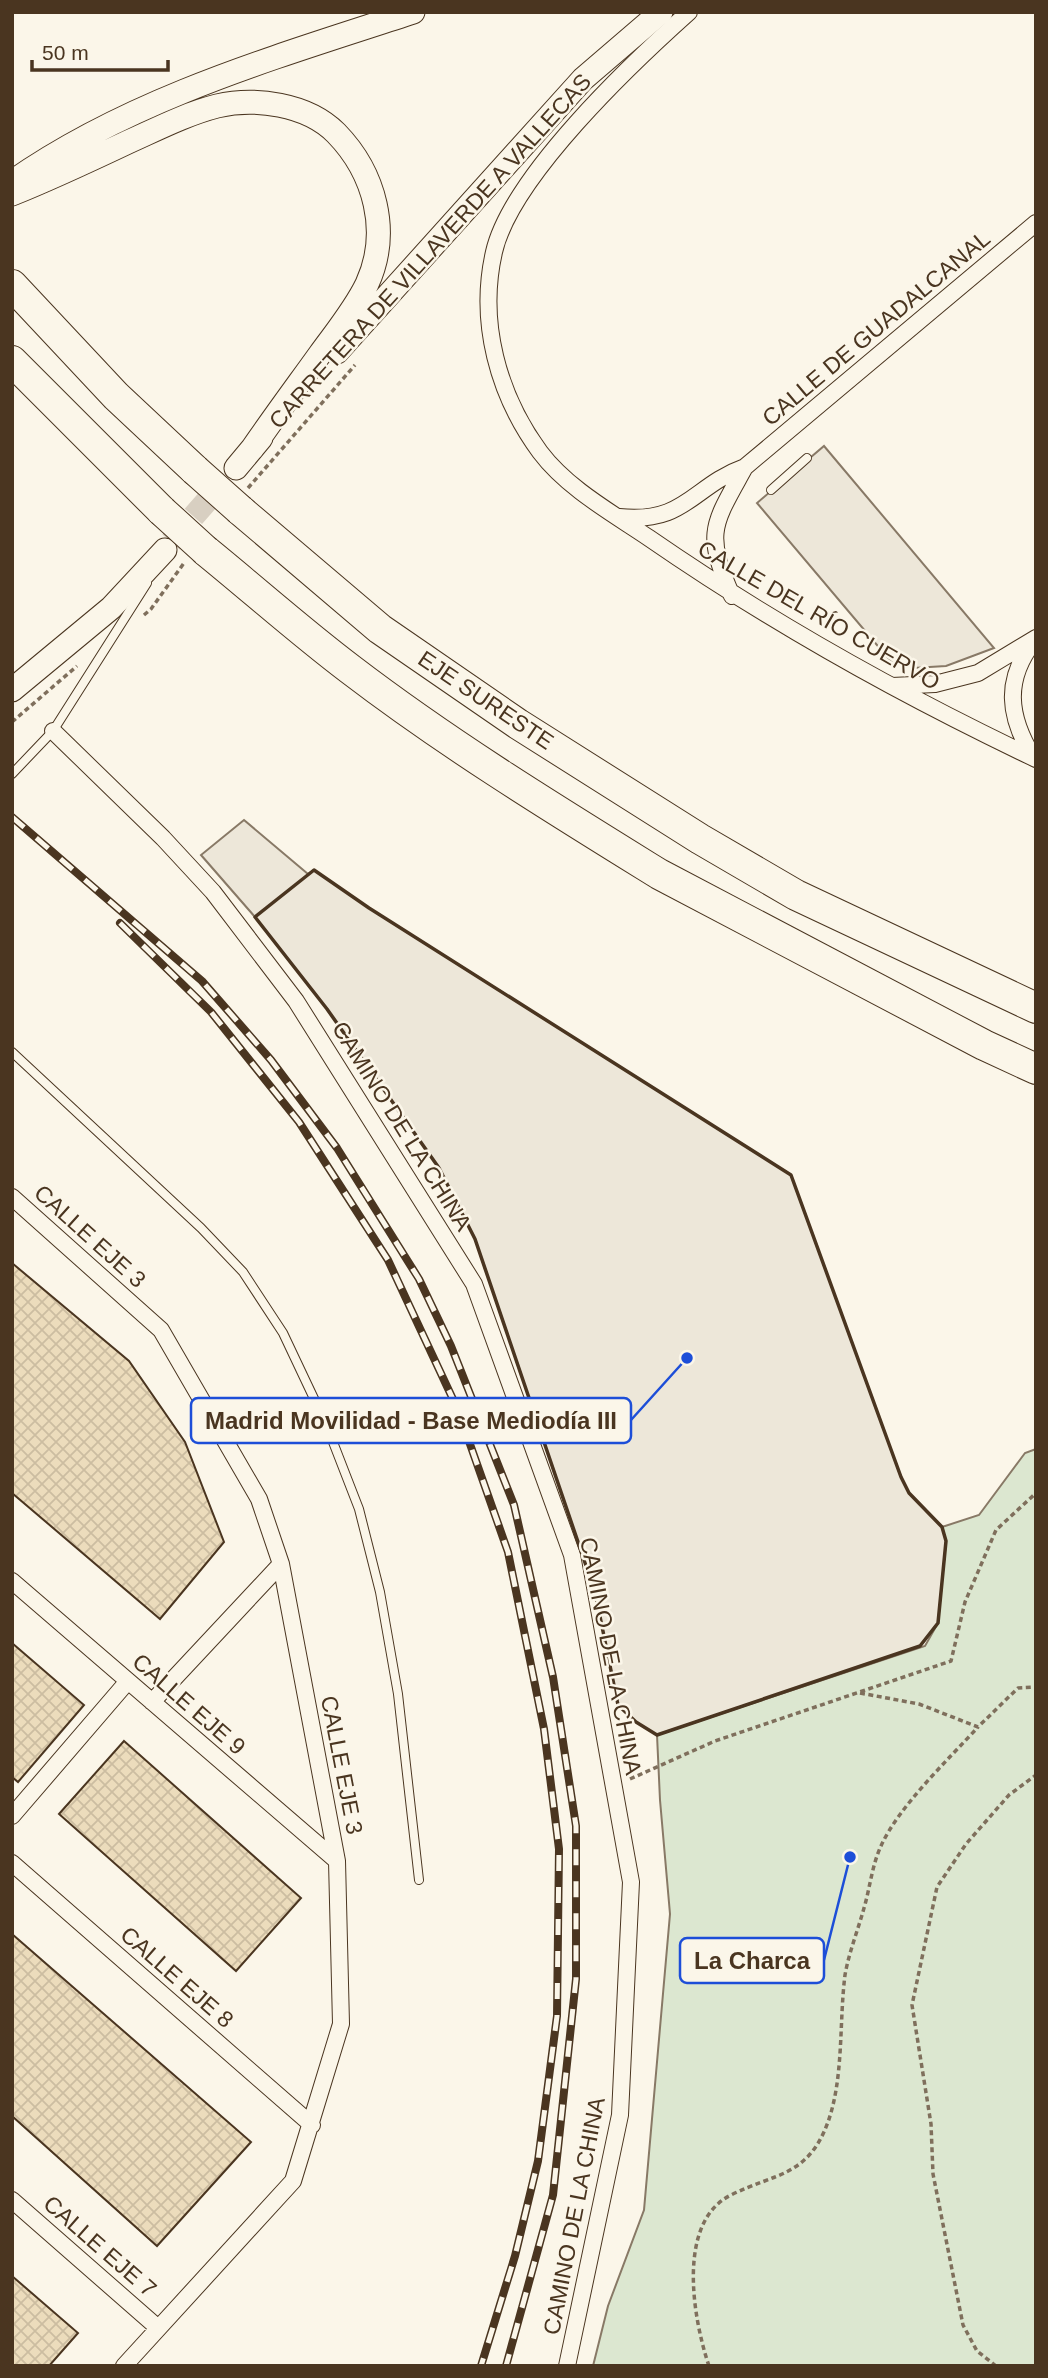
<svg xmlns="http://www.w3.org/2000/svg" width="1048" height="2378" viewBox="0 0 1048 2378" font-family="Arial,sans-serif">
  <defs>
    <pattern id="building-cross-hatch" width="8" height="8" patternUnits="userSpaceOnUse" patternTransform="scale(1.75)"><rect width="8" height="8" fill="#ecdcbc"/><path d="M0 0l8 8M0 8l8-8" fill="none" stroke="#ccbda1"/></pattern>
  </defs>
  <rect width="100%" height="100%" fill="#fbf6e9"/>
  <!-- green -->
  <path fill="#dce7d0" stroke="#887966" stroke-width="2" d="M1036,1449V2366H593L608,2306L644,2210L670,1914L660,1800L657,1735L925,1646L938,1623L946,1541L942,1527L979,1515L1025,1453Z"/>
  <!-- parking -->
  <path fill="#ede7d9" stroke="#887966" stroke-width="2" d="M824,446L994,648L946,666L913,668L903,655L893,664L757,503Z
    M244,820L308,874L314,870L369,908L791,1175L901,1477L909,1493L942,1527L946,1541L938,1623L920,1646L657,1735L636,1722L618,1705L595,1592L475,1239L439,1168L327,1009L255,917L201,855Z"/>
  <!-- building -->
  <path fill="url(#building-cross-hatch)" stroke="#4a3520" stroke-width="2" d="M12,1263L129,1361L185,1442L224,1542L160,1619L12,1493Z
    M12,1643L84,1705L18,1782L12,1777Z
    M124,1741L301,1898L236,1971L59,1814Z
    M12,1934L251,2142L157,2246L12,2116Z
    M12,2276L78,2333L49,2366H12Z"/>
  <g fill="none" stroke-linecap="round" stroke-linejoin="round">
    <!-- secondary-tunnel -->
    <path stroke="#d8cfc1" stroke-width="23" stroke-dasharray="23 11" stroke-linecap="butt" d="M171,542L227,478"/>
    <!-- service casing -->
    <g stroke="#4a3520" stroke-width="10">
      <path id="service" d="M771,490L807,458
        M12,774L53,731L147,583
        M12,1052L201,1228L243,1272L283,1333L326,1424L359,1509L380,1592L398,1694L419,1880"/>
    </g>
    <!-- minor casing -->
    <g stroke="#4a3520" stroke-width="18">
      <path id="minor" d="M689,12C632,63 511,177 494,252C478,322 498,395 540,452C567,488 612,513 649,538C772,623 901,695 1036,759
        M619,517C686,524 692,486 745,467
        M732,596C704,532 713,525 745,467L1036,223
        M892,686L935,684L978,673L1036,638
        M53,731L163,838L213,892L296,1001L474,1284L572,1555L631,1882L620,2115L567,2366
        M1033,757C1008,716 1004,680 1034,641
        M12,1197L161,1330L259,1499L281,1564L337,1861L341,2024L293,2181L124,2366
        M12,1581L337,1861
        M152,1702L281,1564
        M12,1816L128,1681
        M12,1863L312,2125
        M12,2200L157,2327"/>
    </g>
    <!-- secondary casing -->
    <g stroke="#4a3520" stroke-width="25">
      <path id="secondary" d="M12,182C132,98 276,57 413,12
        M12,194C52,178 90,160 128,142C157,129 186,114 217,106C255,97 307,104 336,133C375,173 391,232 367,284C355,309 336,332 320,354C297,386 274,417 252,449
        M337,352L583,79L661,12
        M236,468L261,438
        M12,690L111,608L165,550"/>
    </g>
    <!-- motorway casing -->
    <g stroke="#4a3520" stroke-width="32">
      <path id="motorway" d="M12,285L116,396L195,470
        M12,361L162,511
        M240,510L380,629L518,724L700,839L796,895L1036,1008
        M206,551C254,590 301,632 350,669C448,744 554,809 659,874L984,1045L1036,1069"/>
    </g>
    <!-- path -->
    <path stroke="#7f6f5c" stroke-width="3.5" stroke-dasharray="5 3.5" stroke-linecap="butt" d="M248,488L355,365
      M144,615L151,609L184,563
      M12,722L77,666
      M860,1693L919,1704L978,1727L1018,1688L1036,1687
      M630,1779L715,1741L951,1661L965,1602L996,1530L1036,1493
      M709,2366C693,2319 676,2222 731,2195C775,2173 808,2177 828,2122C844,2077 839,2022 845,1975C849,1952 858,1930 864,1908C870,1888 872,1865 881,1846C899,1806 948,1760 978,1727
      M996,2366L977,2351L963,2325L933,2174L931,2124L912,2005L937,1887L966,1844L1009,1795L1036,1775"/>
    <!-- service -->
    <use href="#service" stroke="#fbf6e9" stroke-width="8"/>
    <!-- minor -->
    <use href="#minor" stroke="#fbf6e9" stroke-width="16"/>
    <!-- secondary -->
    <use href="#secondary" stroke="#fbf6e9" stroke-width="23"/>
    <!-- motorway -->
    <use href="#motorway" stroke="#fbf6e9" stroke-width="30"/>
    <!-- rail casing -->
    <g stroke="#4a3520" stroke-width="8">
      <path id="rail" d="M12,817L202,981L271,1060L337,1148L419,1279L451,1346L514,1505L553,1677L576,1826V1979L553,2195L506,2366
        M120,923L211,1012L299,1122L388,1260L458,1410L508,1552L544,1729L559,1849L557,2016L538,2161L515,2256L481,2366"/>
    </g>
    <!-- rail -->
    <use href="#rail" stroke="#fbf6e9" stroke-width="5" stroke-dasharray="16" stroke-linecap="butt"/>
    <!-- motorway-bridge casing -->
    <g stroke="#4a3520" stroke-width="32" stroke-linecap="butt">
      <path id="motorway-bridge" d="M195,470L240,510
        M162,511L206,551"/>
    </g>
    <!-- motorway-bridge -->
    <use href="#motorway-bridge" stroke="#fbf6e9" stroke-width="30"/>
    <!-- wall -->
    <path stroke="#4a3520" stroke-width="3.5" d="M314,870L369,908L791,1175L901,1477L909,1493L942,1527L946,1541L938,1623L920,1646L657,1735L636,1722L618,1705L595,1592L475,1239L439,1168L327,1009L255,917Z"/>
  </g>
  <g text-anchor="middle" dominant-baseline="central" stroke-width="5" stroke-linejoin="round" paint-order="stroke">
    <!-- street labels -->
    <g font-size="23" fill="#4a3520" stroke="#fbf6e9">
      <text transform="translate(430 251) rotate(-48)">CARRETERA DE VILLAVERDE A VALLECAS</text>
      <text transform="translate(876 328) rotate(-40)">CALLE DE GUADALCANAL</text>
      <text transform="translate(819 615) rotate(30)">CALLE DEL RÍO CUERVO</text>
      <text transform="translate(486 700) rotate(34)">EJE SURESTE</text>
      <text transform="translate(402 1126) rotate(58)">CAMINO DE LA CHINA</text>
      <text transform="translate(90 1236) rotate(42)">CALLE EJE 3</text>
      <text transform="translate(611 1656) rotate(79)">CAMINO DE LA CHINA</text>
      <text transform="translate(189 1704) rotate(41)">CALLE EJE 9</text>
      <text transform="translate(342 1765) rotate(79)">CALLE EJE 3</text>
      <text transform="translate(177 1977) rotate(41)">CALLE EJE 8</text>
      <text transform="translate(574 2216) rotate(-79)">CAMINO DE LA CHINA</text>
      <text transform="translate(100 2246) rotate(41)">CALLE EJE 7</text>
    </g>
  </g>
  <!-- callouts -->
  <path fill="none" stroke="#1d4ed8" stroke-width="2.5" d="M687 1358L631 1420M850 1857L824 1960"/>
  <g fill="#1d4ed8" stroke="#fbf6e9" stroke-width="2.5">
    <circle cx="687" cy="1358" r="7"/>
    <circle cx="850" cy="1857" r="7"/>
  </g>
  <g fill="#fbf6e9" stroke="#1d4ed8" stroke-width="2.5">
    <rect x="191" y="1398" width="440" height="45" rx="7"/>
    <rect x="680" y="1938" width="144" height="45" rx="7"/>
  </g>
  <g font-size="24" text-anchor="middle" font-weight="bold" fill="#4a3520">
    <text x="411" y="1429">Madrid Movilidad - Base Mediodía III</text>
    <text x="752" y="1969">La Charca</text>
  </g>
  <!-- border -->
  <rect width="1048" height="2378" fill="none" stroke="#4a3520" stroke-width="28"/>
  <!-- scale -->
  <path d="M32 60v10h136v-10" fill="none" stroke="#4a3520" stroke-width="3.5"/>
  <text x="42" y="60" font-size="21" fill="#4a3520" stroke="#fbf6e9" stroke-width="5" paint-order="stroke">50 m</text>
</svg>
